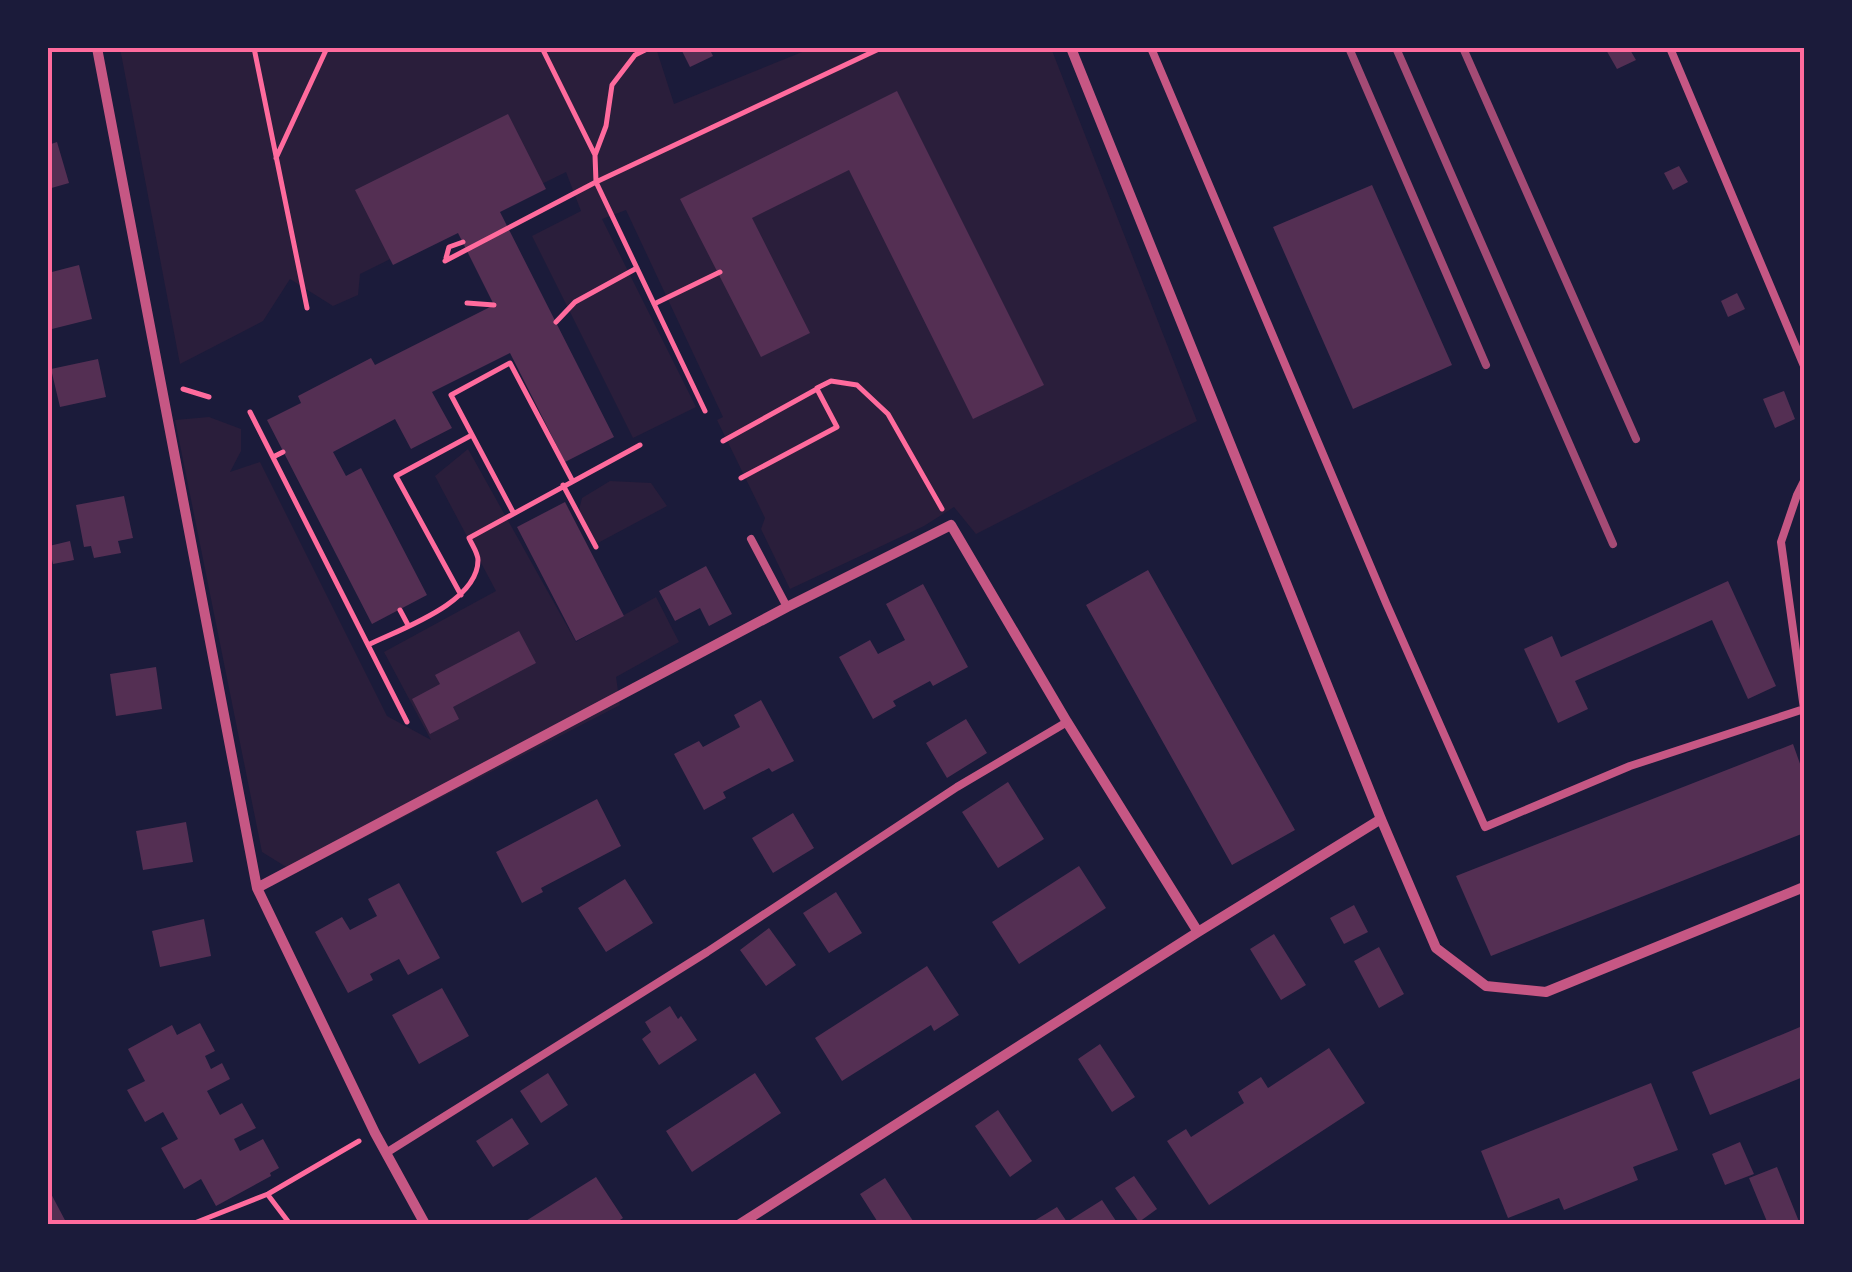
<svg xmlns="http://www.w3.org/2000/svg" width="1852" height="1272" viewBox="0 0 1852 1272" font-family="'IBM Plex Sans',sans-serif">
  <rect width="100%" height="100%" fill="#1b1b3a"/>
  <!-- green -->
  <path fill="#2a1e3b" d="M120,48H656L674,104L812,48H1051L1197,421L976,534L954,507L924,526L790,589L761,529L765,518L717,420L723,417L626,210L602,219L696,407L633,438L532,236L581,211L566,172L360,274L358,295L333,306L290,279L263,321L180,364Z
    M209,417L241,429V451L230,472L260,462L387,716L431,740L384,652L496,591L435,476L468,449L576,642L656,597L679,642L616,677L620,705L296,873L262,852L175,420Z
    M610,481L651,483L667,506L596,544L579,510L582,498Z"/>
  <!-- building -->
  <path fill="#542f53" d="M690,48H709L713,56L690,67L682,51Z
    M1605,48H1629L1636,60L1617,69Z
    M897,91L1044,385L973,419L849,170L752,218L810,333L761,357L680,199Z
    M508,114L546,189L500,212L614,437L565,462L510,353L432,392L452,428L411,449L395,419L333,452L346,476L361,468L427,595L372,624L267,420L301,403L298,396L371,358L375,365L494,305L458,233L393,265L355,190Z
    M57,142L69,183L48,189V145Z
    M1679,166L1688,182L1673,190L1664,173Z
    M1372,185L1452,365L1353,409L1273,227Z
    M79,265L92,319L48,330V273Z
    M1737,293L1745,309L1728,317L1721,301Z
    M98,359L106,397L60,407L51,369Z
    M1784,391L1795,419L1775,428L1763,399Z
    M124,496L133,538L118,541L121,553L94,558L91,546L84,547L76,505Z
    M565,502L624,616L576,641L517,527Z
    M70,541L74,560L53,564L49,546Z
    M706,566L732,614L709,626L700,608L675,621L659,591Z
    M1148,570L1295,830L1232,865L1086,605Z
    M1728,581L1776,686L1748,699L1712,620L1575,681L1588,709L1558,723L1524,649L1552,636L1561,657Z
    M923,584L968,667L933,686L930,681L893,701L896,706L873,719L839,657L870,640L878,654L905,640L886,604Z
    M519,631L536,663L453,707L459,719L430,734L412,699L440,684L435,675Z
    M156,667L162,709L116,716L110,674Z
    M761,700L794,761L772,772L769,768L723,792L726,798L704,810L674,754L699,741L703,747L740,727L734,715Z
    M966,719L987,753L947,778L926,743Z
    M1793,744L1804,775V833L1491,956L1456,876Z
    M1008,782L1044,839L998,868L962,812Z
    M597,799L621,846L541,888L543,892L522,903L496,852Z
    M793,813L814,848L773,873L752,838Z
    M186,822L193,862L143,870L136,831Z
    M1079,866L1106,908L1019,964L992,922Z
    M625,879L653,923L606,952L578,908Z
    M399,883L440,958L408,975L399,959L370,974L373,980L348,993L315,932L342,917L350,930L377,916L368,899Z
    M836,892L862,933L829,953L803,913Z
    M1354,905L1368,932L1344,944L1330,918Z
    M204,919L211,956L160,967L152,931Z
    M769,928L796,965L766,986L740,950Z
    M1274,934L1306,985L1281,1000L1250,949Z
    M1379,947L1404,994L1379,1008L1354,961Z
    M927,966L959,1015L934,1031L931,1025L842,1081L815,1038Z
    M442,988L469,1036L419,1064L392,1015Z
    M670,1006L678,1019L681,1016L697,1040L659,1065L642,1039L651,1032L645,1022Z
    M200,1023L215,1051L205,1056L211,1069L222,1063L230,1079L207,1091L220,1115L242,1103L256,1128L234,1139L240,1151L263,1139L279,1168L270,1173L271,1176L216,1206L201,1179L184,1189L161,1148L178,1139L163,1112L145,1122L127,1090L145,1081L128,1049L172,1025L177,1035Z
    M1800,1027L1804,1038V1067L1800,1069L1803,1077L1710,1115L1692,1072Z
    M1100,1044L1135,1097L1112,1112L1078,1059Z
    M1329,1048L1365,1103L1209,1205L1167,1141L1186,1129L1191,1137L1244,1103L1238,1092L1261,1077L1268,1088Z
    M548,1073L568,1105L541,1123L520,1091Z
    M755,1073L781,1113L692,1172L666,1131Z
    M1651,1083L1678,1150L1633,1167L1638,1180L1564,1210L1559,1198L1508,1218L1481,1151Z
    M998,1110L1032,1161L1010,1177L975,1126Z
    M512,1118L529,1144L493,1167L476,1141Z
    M1740,1142L1754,1174L1725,1185L1712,1154Z
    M1777,1167L1800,1224H1768L1749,1178Z
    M1134,1176L1157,1209L1139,1222L1115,1188Z
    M596,1177L623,1218L614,1224H521Z
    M885,1178L915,1224H879L860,1194Z
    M48,1188L67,1224H48Z
    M1102,1200L1118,1224H1029L1057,1207L1067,1222Z"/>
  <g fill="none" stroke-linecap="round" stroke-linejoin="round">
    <!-- path -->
    <path stroke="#ff6b9d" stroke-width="5" d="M254,48L307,308
      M542,48L595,155
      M276,158L327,48
      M446,258L449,247L463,242
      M445,261L596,182L595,155L606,126L612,85L635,55L649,48
      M467,303L494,305
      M654,304L720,272
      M556,322L575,302L637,268
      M817,388L831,381L857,385L888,414L942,509
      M183,389L209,397
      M705,411L596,182L881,48
      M250,412L407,722
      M723,441L817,389L837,427L741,478
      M273,457L283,452
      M563,485L596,547
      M513,512L451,395L510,363L572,480
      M461,595L396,476L472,435
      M400,610L408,625
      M368,645C400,629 478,603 478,560C478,553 472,545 469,538L640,445
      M268,1195L290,1224
      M192,1224L268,1194L359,1141"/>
    <!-- service -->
    <path stroke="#c65784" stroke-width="8" d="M1151,48L1386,603L1485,827L1630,766L1804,709
      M1670,48L1804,366
      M1804,481L1797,495L1781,542L1804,709
      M751,539L787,607
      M386,1153L707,952L957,787L1067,722"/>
    <!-- minor -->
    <path stroke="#c65784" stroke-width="10" d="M97,48L257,888L375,1133L425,1224
      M1071,48L1381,819L1436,948L1486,986L1546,992L1804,887
      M257,888L787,607L951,525L1067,722L1198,932
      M740,1224L1198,932L1381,819"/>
    <!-- rail -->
    <path stroke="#a44b75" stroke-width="8" d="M1349,48L1486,365
      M1396,48L1613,544
      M1463,48L1636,439"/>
  </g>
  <!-- border -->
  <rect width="1852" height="1272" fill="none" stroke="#1b1b3a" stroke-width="100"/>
  <rect x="50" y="50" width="1752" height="1172" fill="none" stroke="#ff6b9d" stroke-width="4"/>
</svg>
